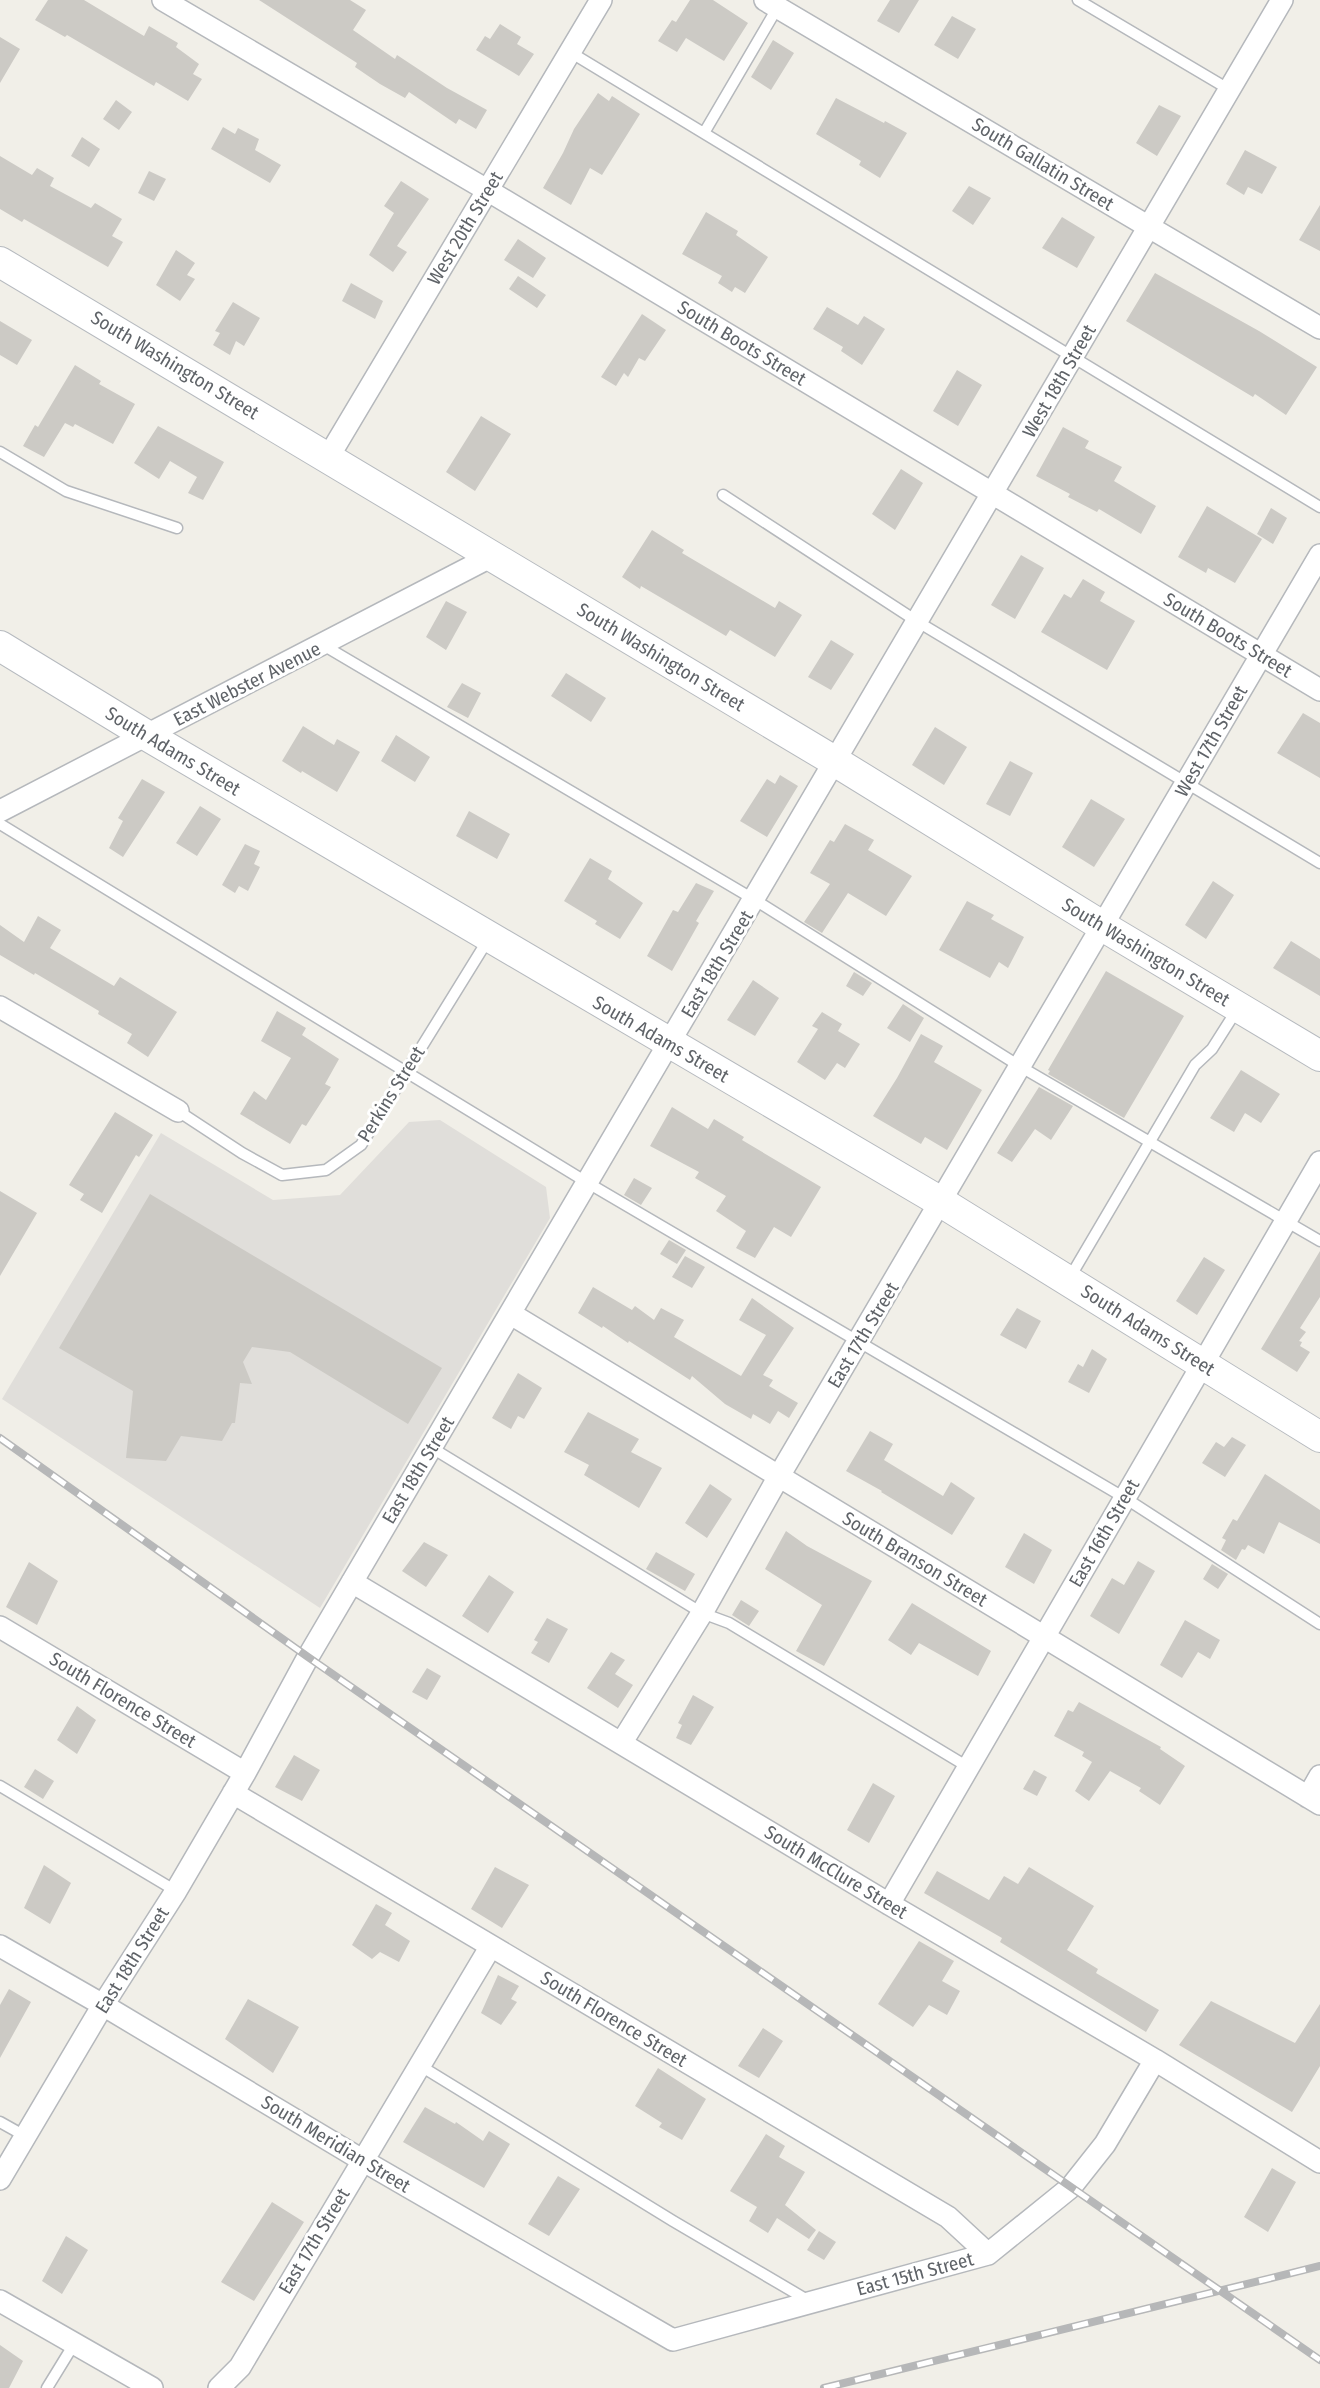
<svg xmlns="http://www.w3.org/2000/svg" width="1320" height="2388" viewBox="0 0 1320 2388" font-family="'Fira Sans Condensed',sans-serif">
  <rect width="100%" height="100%" fill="#f1efe8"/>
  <!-- industrial -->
  <path fill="#e0deda" d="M440,1120L546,1187L550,1218L320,1608L2,1399L161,1133L273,1200L340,1195L409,1122Z"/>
  <!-- building -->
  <path fill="#cccac5" d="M48,0H84L144,36L149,26L178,43L176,47L199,64L193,74L202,79L188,101L156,82L154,86L67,35L65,37L35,20Z
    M259,0H350L366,10L353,30L395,59L397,55L447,88L487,110L476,129L459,119L456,124L409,92L405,98L380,84L355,67L357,63Z
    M690,0H713L748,23L724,61L686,38L677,52L658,41L672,20L676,22Z
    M890,0H919L899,33L877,21Z
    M952,16L976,29L958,59L934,45Z
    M500,24L521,37L517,44L534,54L519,76L476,50L485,36L490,39Z
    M0,37L20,49L0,83Z
    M773,40L794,53L771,90L751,77Z
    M598,93L609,101L612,96L640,114L602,175L590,168L571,205L543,188L563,153L574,129Z
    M836,98L884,123L885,121L907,133L880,178L859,165L861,161L816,134Z
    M116,100L132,112L119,130L103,119Z
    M1159,105L1181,116L1157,156L1136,143Z
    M223,127L235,134L238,128L259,139L255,150L281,165L270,183L211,149Z
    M82,137L100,149L89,167L71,156Z
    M1245,150L1277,167L1262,194L1248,187L1244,195L1226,184Z
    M0,156L32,175L37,168L54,178L50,186L91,208L95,203L122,219L112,236L123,242L108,267L24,219L22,222L0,209Z
    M149,171L166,179L154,201L138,193Z
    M401,181L429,199L397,246L407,252L393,272L369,255L394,213L384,206Z
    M969,186L991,198L973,225L952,211Z
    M1320,205V251L1299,240Z
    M706,212L738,231L736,235L768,257L745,293L735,287L732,292L718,283L722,276L682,254Z
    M1062,217L1095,237L1077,268L1042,248Z
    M518,239L546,258L533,278L504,260Z
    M176,250L195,263L187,275L195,279L180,301L156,285Z
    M1155,273L1259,331L1317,367L1286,415L1255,394L1253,397L1126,321Z
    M518,276L546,295L537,308L509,289Z
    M351,283L383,301L375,319L342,301Z
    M233,302L260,318L244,346L236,341L230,355L213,345L220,333L215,331Z
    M827,307L858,325L864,316L885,329L862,365L841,351L843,347L813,329Z
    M642,314L666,330L645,361L639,358L628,377L624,373L616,386L601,377Z
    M0,321L32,340L17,365L0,355Z
    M75,365L101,381L99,384L135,404L113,444L75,424L73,427L65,423L44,457L23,446L35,425L38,427Z
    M957,370L982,385L958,426L933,411Z
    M481,416L511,434L475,491L446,472Z
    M158,426L224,462L203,500L188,493L197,477L170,461L159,479L134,463Z
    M1063,427L1089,441L1085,448L1122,467L1114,481L1156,506L1141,534L1099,509L1097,512L1068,497L1070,494L1036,476Z
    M901,469L923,483L895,530L872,514Z
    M1207,506L1262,539L1235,583L1208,568L1206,573L1178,557Z
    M1271,508L1287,518L1273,544L1257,534Z
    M652,530L684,550L682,553L775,608L779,601L802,615L775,657L730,630L726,636L641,586L640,589L622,577Z
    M1021,555L1044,568L1015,619L991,605Z
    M1083,579L1105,592L1100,601L1135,621L1107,670L1041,632L1064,594L1071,598Z
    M446,601L467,612L446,650L426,637Z
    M831,640L854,654L831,690L808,677Z
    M566,673L606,698L591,722L551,696Z
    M462,683L481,693L468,718L447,707Z
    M1303,713L1320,723V778L1277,753Z
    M303,726L334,745L337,739L360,752L337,792L302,771L301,773L282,761Z
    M935,727L967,747L944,785L912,765Z
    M396,735L430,757L415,782L381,761Z
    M1010,761L1033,773L1010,816L986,804Z
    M780,775L798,786L767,837L740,821L767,779L775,784Z
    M142,779L165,792L123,857L109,848L123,821L118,818Z
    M1091,799L1125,819L1094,867L1062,847Z
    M200,806L221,819L197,856L176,843Z
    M469,811L510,834L497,859L456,836Z
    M845,824L874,840L868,850L912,876L886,916L848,893L822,933L804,922L830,884L810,873L830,840L834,842Z
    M245,844L260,851L254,864L260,867L248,891L239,886L235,893L222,885Z
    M590,858L612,871L608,879L643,903L620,939L595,924L597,921L564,901Z
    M1213,881L1234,895L1206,939L1185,925Z
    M696,883L714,891L696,921L699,923L672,971L647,956L673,910L678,912Z
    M967,901L994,915L991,919L1024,937L1008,968L999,962L990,978L939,950Z
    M38,916L61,930L50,948L114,986L120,977L177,1012L148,1057L127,1043L132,1034L98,1014L99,1011L35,973L34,975L0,955V925L24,942Z
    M1291,941L1320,959V996L1273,968Z
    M1106,971L1184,1016L1124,1118L1048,1074L1050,1071L1048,1070Z
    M854,972L872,983L863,996L846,986Z
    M753,980L779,998L755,1036L727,1020Z
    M903,1004L924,1018L910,1042L887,1028Z
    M277,1011L306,1028L302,1035L339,1059L325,1084L331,1087L306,1126L302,1124L290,1144L240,1114L254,1091L266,1100L291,1058L261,1041Z
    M822,1012L842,1024L838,1031L860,1044L845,1068L837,1063L825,1080L797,1062L818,1029L812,1026Z
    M921,1034L943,1046L934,1062L982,1090L947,1150L925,1137L921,1144L873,1116L897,1078Z
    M1241,1070L1280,1094L1261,1123L1245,1113L1234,1132L1210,1118Z
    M1039,1087L1073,1106L1051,1140L1035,1129L1012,1162L997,1153Z
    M672,1107L708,1129L714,1119L744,1137L742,1140L821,1187L791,1237L774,1227L755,1258L736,1248L746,1231L716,1211L726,1196L695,1178L699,1172L650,1146Z
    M115,1112L153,1135L139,1157L136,1155L102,1213L80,1200L84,1194L69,1185Z
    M634,1178L652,1188L641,1205L624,1195Z
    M0,1191L37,1213L0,1276Z
    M150,1194L442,1368L408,1424L290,1352L252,1347L243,1362L252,1384L240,1383L235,1423H232L222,1441L181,1436L166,1461L126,1458L133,1391L59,1348Z
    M669,1240L686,1250L677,1264L660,1254Z
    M1320,1251V1297L1300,1328L1306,1332L1299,1341L1302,1342L1300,1346L1310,1352L1297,1372L1261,1349Z
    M685,1256L705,1267L692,1288L672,1277Z
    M1204,1257L1225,1270L1197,1315L1176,1301Z
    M593,1287L632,1310L635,1306L654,1320L661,1308L684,1320L674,1337L741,1376L766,1335L739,1320L752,1298L794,1328L763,1375L773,1380L769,1386L798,1403L789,1418L778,1411L770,1424L753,1414L751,1419L725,1404L692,1376L690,1380L629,1341L628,1343L603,1326L602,1328L578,1313Z
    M1017,1308L1041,1321L1026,1349L1000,1335Z
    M1092,1349L1107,1359L1089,1393L1068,1382L1078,1364L1083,1367Z
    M518,1373L542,1388L524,1419L518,1416L511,1429L492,1418Z
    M588,1412L639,1439L631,1452L662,1468L639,1508L584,1475L589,1465L564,1452Z
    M870,1431L893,1444L884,1460L943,1496L951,1482L975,1498L952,1535L881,1492L882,1491L846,1471Z
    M1232,1437L1246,1445L1225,1477L1202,1463L1216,1442L1224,1447Z
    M1265,1474L1320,1510V1544L1279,1522L1264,1554L1248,1545L1245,1550L1242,1549L1236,1560L1221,1550L1226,1540L1222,1538L1233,1519L1237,1521Z
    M710,1484L732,1499L707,1538L685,1523Z
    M786,1531L807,1546L872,1581L824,1666L796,1651L822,1605L765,1569Z
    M1024,1533L1052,1550L1034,1584L1005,1567Z
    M424,1542L448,1555L426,1587L402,1571Z
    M656,1552L695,1574L685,1591L646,1569Z
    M1138,1561L1155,1571L1119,1634L1090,1616L1112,1578L1124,1585Z
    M29,1562L58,1581L37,1625L6,1607Z
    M1212,1564L1228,1574L1218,1589L1203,1579Z
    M489,1575L514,1592L488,1633L462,1616Z
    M741,1600L759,1611L749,1626L732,1615Z
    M912,1603L991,1651L978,1676L919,1643L911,1655L888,1640Z
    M547,1618L568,1629L549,1663L531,1653L538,1642L534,1640Z
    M1185,1620L1220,1640L1210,1659L1198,1652L1182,1678L1160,1665Z
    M611,1652L625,1660L615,1674L633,1685L618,1708L587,1688Z
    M427,1668L441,1676L427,1700L412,1692Z
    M693,1695L714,1707L691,1745L676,1738L682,1725L678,1723Z
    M1079,1702L1161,1747L1160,1749L1185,1766L1160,1805L1139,1791L1141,1788L1110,1771L1089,1801L1075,1791L1092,1762L1082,1756L1084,1752L1054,1736L1068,1710L1073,1712Z
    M77,1706L96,1720L77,1754L57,1740Z
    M294,1755L320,1770L302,1801L275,1787Z
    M35,1769L54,1781L43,1799L24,1787Z
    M1034,1770L1047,1777L1037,1796L1023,1789Z
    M873,1783L895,1796L869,1843L847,1830Z
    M44,1865L71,1883L50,1924L24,1908Z
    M495,1867L529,1885L502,1928L471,1909Z
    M1029,1867L1094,1906L1067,1950L1098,1969L1096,1973L1159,2010L1146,2032L1000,1942L1002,1938L924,1893L937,1871L989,1900L1004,1876L1018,1884Z
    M376,1904L392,1913L385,1925L410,1941L399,1962L380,1952L372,1959L352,1945Z
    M919,1941L954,1961L942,1981L960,1991L947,2015L929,2005L913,2027L878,2004Z
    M498,1975L519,1986L511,1999L517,2002L501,2025L481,2013Z
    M9,1989L31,2002L0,2058V2005Z
    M248,1999L299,2027L273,2073L225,2039Z
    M1211,2001L1295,2043L1320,2004V2066L1292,2112L1179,2045Z
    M763,2028L783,2041L759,2078L738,2066Z
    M658,2068L706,2099L682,2140L659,2127L662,2123L635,2106Z
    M425,2107L455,2124L456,2122L483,2141L489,2131L510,2144L484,2188L403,2142Z
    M766,2134L785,2146L779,2157L805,2172L785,2205L816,2230L809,2239L777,2218L768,2233L749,2221L757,2207L730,2191Z
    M1272,2168L1296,2182L1268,2232L1244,2217Z
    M558,2176L580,2189L549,2236L528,2224Z
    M272,2202L304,2222L254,2301L221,2282Z
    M819,2231L836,2242L824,2260L807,2250Z
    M66,2236L88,2250L62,2294L42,2281Z
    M0,2345L23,2361L9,2388H0Z"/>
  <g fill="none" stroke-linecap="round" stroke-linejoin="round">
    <!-- service casing -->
    <g stroke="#b5b8bc" stroke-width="13">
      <path id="service" d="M1078,0L1230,90
        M570,52L1320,507
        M704,133L779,5
        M0,452L66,491L177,528
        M723,495L918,622L1320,863
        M323,645L755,900L1021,1067L1320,1241
        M0,824L588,1183L1125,1498L1320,1624
        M178,1111L242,1153L282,1175L326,1170L361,1145L489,938
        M1069,1279L1195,1065L1212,1049L1238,1008
        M432,1448L702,1613L729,1623L968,1767
        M0,1786L176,1891
        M419,2065L673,2221L809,2301
        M0,2122L25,2136
        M47,2388L74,2344"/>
    </g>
    <!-- minor casing -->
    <g stroke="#b5b8bc" stroke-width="24">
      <path id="minor" d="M163,0L487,190L1320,690
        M765,0L1320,328
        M329,456L601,0
        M0,811L492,556
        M0,1007L178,1111
        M511,1314L1320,1804
        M352,1582L889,1904L1155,2060L1320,2162
        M0,1627L245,1773
        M622,1742L702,1613L779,1476L1320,555
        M233,1793L948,2217L988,2254
        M1308,1797L1320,1776
        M889,1904L1320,1162
        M0,1946L103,2005L362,2160L673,2340L988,2254L1071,2187L1105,2144L1155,2060
        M0,2179L103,2005L176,1891L245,1773L308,1657L1282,0
        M0,2301L152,2388
        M219,2388L240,2367L491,1946"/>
    </g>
    <!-- secondary casing -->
    <g stroke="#b6babf" stroke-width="32">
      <path id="secondary" d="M0,262L836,762L1104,927L1320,1056
        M0,646L146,735L941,1202L1320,1437"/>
    </g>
    <!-- service -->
    <use href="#service" stroke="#fff" stroke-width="10"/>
    <!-- minor -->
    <use href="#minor" stroke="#fff" stroke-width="21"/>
    <!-- secondary -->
    <use href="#secondary" stroke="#fff" stroke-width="30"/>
    <!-- rail casing -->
    <g stroke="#b6b7b8" stroke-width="8">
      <path id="rail" d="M0,1438L308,1657L1320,2360
        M824,2388L1320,2266"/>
    </g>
    <!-- rail -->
    <use href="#rail" stroke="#fff" stroke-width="5" stroke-dasharray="16" stroke-linecap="butt"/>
  </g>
  <g text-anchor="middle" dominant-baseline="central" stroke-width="6" stroke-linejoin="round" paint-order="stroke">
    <!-- street labels -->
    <g font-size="19" fill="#5f6368" stroke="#fff">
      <text transform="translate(1043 164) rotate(31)">South Gallatin Street</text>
      <text transform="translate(465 228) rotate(-59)">West 20th Street</text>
      <text transform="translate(742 343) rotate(31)">South Boots Street</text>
      <text transform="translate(175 365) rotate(31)">South Washington Street</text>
      <text transform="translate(1059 381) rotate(-60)">West 18th Street</text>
      <text transform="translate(1228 635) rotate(31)">South Boots Street</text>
      <text transform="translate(661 657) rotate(31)">South Washington Street</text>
      <text transform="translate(247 684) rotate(-27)">East Webster Avenue</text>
      <text transform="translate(1211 741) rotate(-60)">West 17th Street</text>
      <text transform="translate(173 751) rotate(31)">South Adams Street</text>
      <text transform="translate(1146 952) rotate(31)">South Washington Street</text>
      <text transform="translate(717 964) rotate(-59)">East 18th Street</text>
      <text transform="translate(661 1039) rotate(30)">South Adams Street</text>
      <text transform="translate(391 1094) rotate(-58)">Perkins Street</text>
      <text transform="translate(1148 1330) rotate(32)">South Adams Street</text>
      <text transform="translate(863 1335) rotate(-59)">East 17th Street</text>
      <text transform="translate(418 1470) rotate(-59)">East 18th Street</text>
      <text transform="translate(1104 1533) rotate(-60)">East 16th Street</text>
      <text transform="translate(915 1559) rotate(31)">South Branson Street</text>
      <text transform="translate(123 1700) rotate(31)">South Florence Street</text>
      <text transform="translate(836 1872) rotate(31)">South McClure Street</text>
      <text transform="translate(132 1960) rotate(-58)">East 18th Street</text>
      <text transform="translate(614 2019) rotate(31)">South Florence Street</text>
      <text transform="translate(336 2144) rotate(31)">South Meridian Street</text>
      <text transform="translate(314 2241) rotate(-59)">East 17th Street</text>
      <text transform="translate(915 2274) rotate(-15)">East 15th Street</text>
    </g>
  </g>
</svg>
